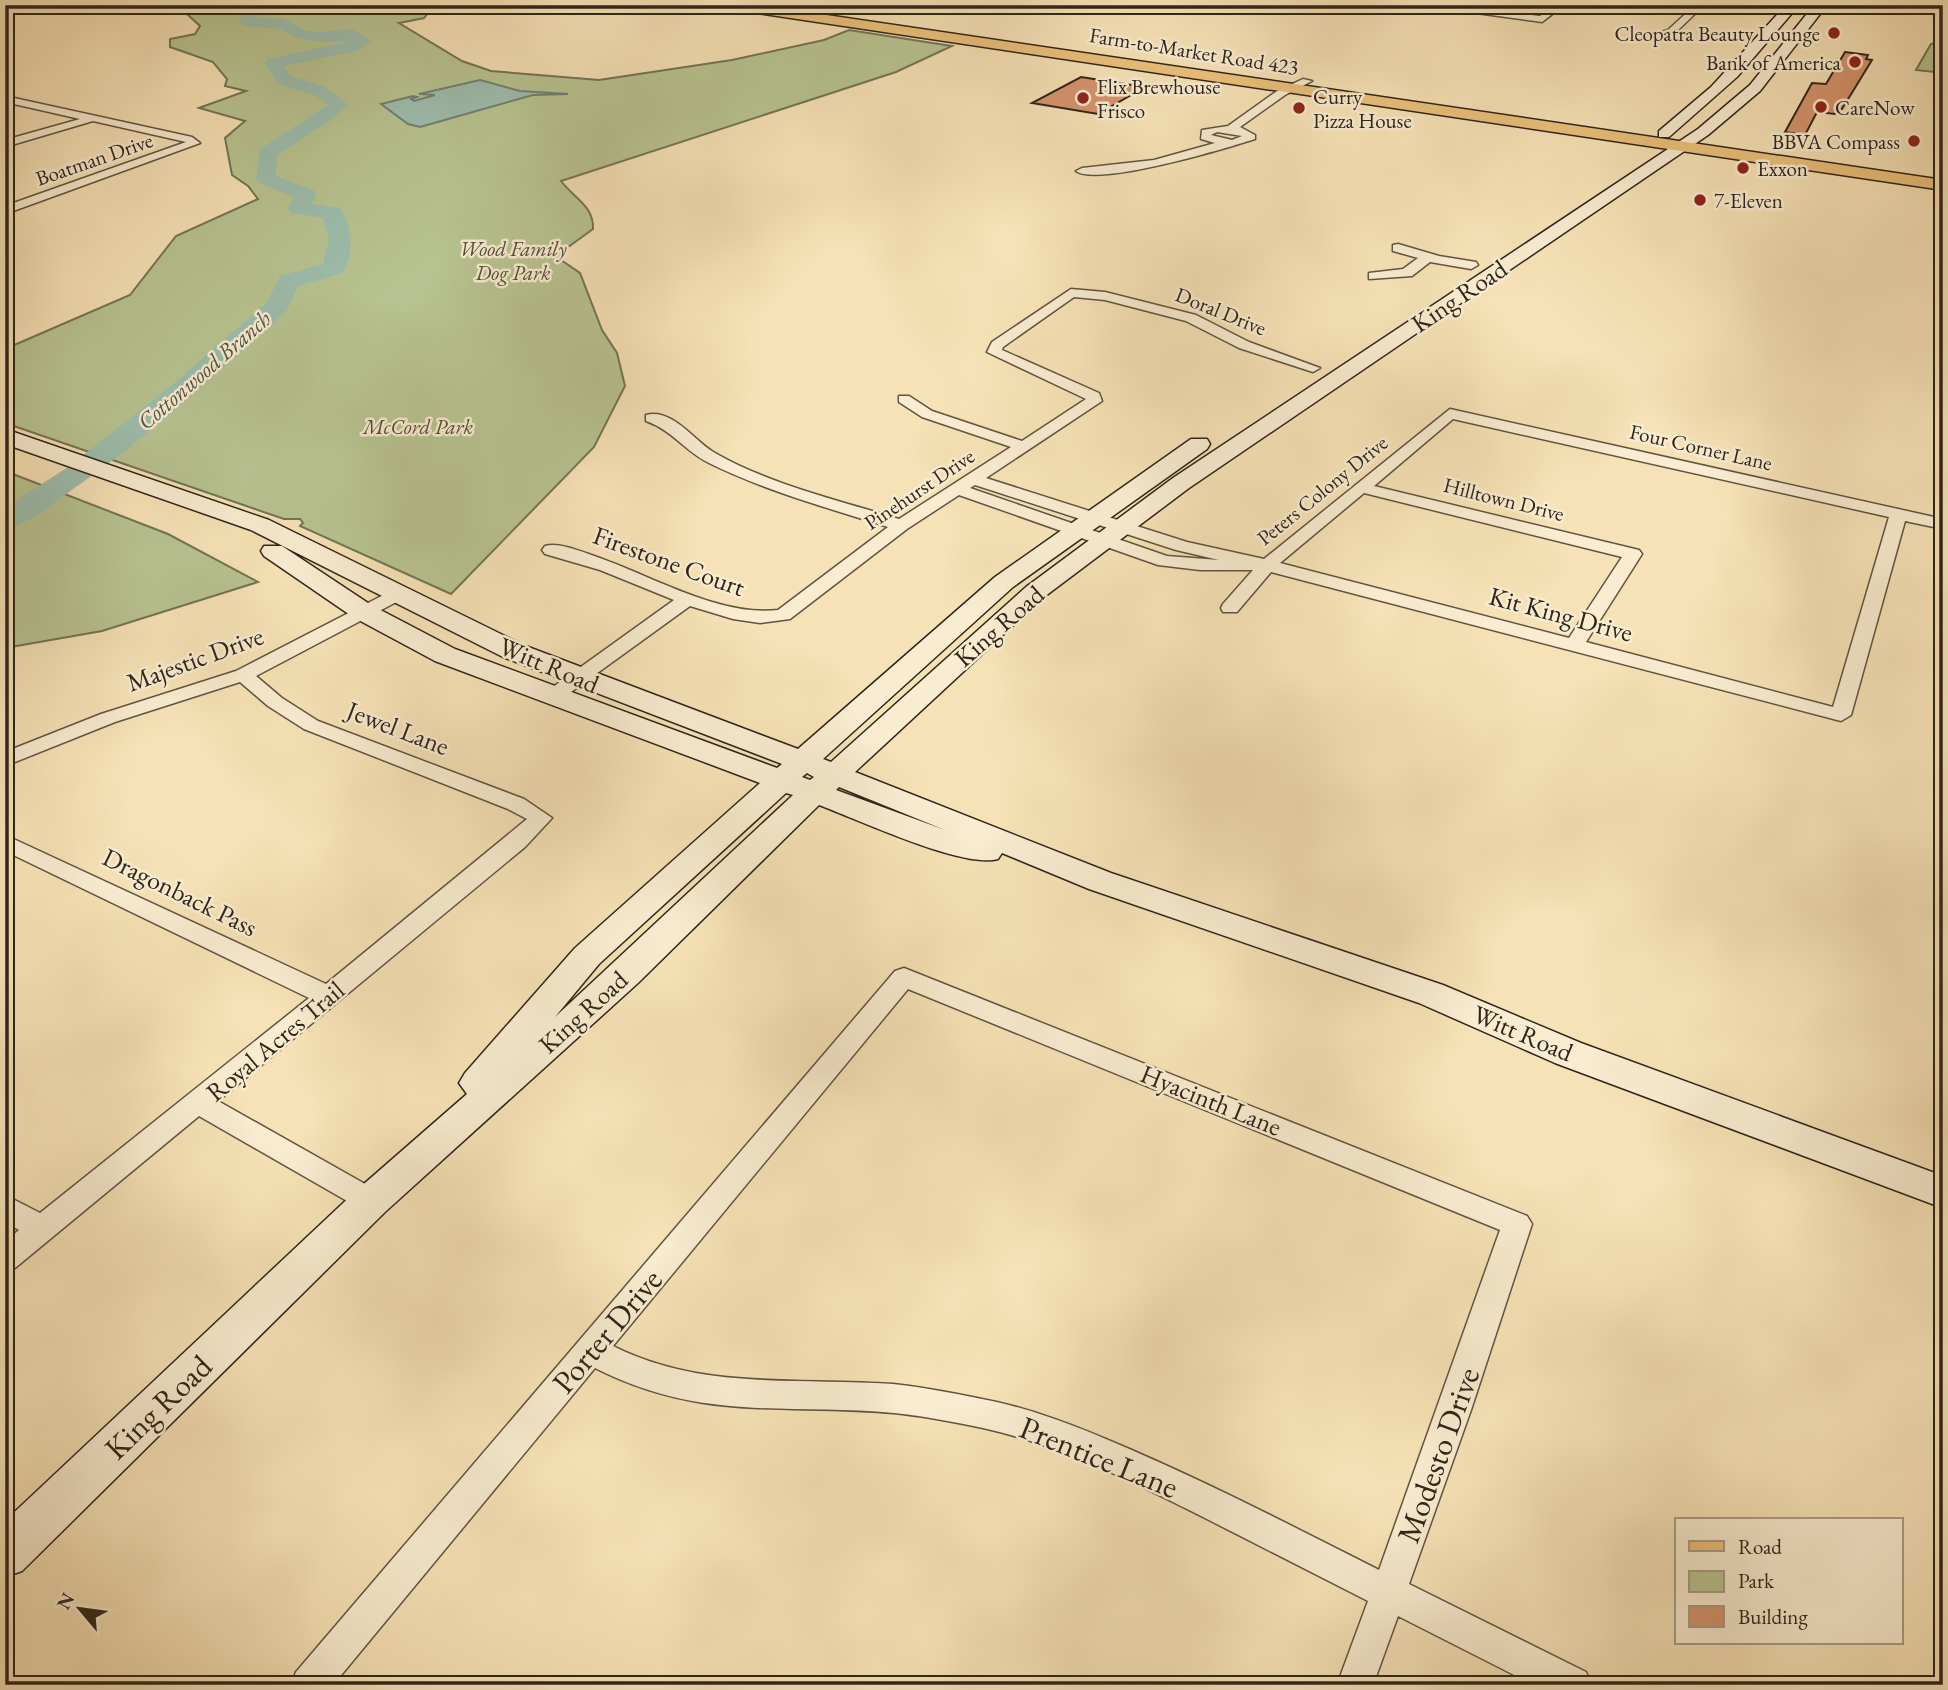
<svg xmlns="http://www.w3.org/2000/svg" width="1948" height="1690" viewBox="0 0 1948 1690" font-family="'EB Garamond',serif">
  <rect width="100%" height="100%" fill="#f6e2b6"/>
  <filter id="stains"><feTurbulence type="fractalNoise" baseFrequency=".00286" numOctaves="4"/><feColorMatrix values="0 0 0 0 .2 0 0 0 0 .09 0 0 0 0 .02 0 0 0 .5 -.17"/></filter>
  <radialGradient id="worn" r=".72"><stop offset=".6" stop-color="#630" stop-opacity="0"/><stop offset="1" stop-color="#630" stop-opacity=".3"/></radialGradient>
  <!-- green -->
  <path fill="#b8c491" stroke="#737456" stroke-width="2" d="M177,5H454L428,13L424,18L399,23L462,61L491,71L599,80L732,60L824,40L849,30L952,46L896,72L561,181C574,198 594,206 593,229L560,253L561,260L580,273L602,330L617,353L625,386L594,447L451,594L300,526L303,523L300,519H284L5,423V349L130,295L176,236L258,199L248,186L232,175L225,138L245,121L199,108L246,91L225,86L227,79L213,62L170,47V39L195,34L200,26Z
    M1943,42V73L1916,70L1931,44Z
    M5,471L168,534L258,582L102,631L5,648Z"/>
  <!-- water -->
  <path fill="#9dbeae" stroke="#718173" stroke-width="2" d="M480,80L520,91L568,94L533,95L420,127L408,124L381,104L413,96L417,97L411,99L414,101L435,95L419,94Z"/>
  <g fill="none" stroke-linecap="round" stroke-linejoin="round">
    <!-- river -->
    <path fill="#9dbeae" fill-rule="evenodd" d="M233,5H252L261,13L256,18L285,19L305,30L317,32L352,29L372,41L357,51L284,66L291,76L326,87L348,105L328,122L277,155L276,176L313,190L316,194L312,204L340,208C352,226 355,255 342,273L298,286L287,310C217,374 147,438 69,492C50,506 28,524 5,530V508L68,467L171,386L267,302L280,276L323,264L329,239L323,218L291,213L288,208L294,197L259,183L256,179L260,149L328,105L314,95L278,84L265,63L268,59L352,41L317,42L294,37L281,29L244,26L239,19L243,14L235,10Z"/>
  </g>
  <!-- building -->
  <path fill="#d5946d" stroke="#2e251a" stroke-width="2" d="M1845,52L1868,55L1866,59L1872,60L1842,109H1838L1835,114L1817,112L1805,135L1785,132L1812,83L1826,84Z
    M1081,77L1145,87L1098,114L1032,103Z"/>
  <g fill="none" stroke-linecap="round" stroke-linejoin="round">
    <!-- street casing -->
    <g stroke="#605441" stroke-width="3">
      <path id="street" d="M1417,5H1446L1540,16L1554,5H1564L1542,22Z
        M1695,5H1704L1674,34L1652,39V35L1668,30Z
        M1303,79L1312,81L1285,95L1240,127L1255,135V139C1227,148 1098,187 1076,171L1082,168L1154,160L1215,143L1201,139L1202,130L1228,126L1277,91ZM1217,132L1242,136L1232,140L1211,135Z
        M5,96L192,137L200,143L5,214V206L186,142L93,121L5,147V140L80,119L5,102Z
        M1398,244L1439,256L1476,262L1478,265L1471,269L1430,262L1412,276L1369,279V273L1403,269L1418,258L1393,251V245Z
        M1071,289L1105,292L1196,315L1249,342L1320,368L1313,372L1239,348L1186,321L1105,300L1074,297L1003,347L1002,350L1099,393L1102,401L986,478L1187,542L1264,559L1450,409L1943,519V529L1905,521L1851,715L1841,721L1271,572L1237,612H1223L1221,608L1223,604L1253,570H1200L1158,565L959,495L907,529L790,619L760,623L733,619L690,606L560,700H546L543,696L546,692L674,600L600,570L545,554L542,550L545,546C560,542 582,552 597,557C652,576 720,617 778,610L888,527C828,508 766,491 709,463C686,452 672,430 646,421V415C673,408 695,442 715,453C771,485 838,500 899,519L1011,447L922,417L899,402V396H909L932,411L1022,441L1086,399L987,352L992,342ZM1453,419L1889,517L1833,707L1586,642L1642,554L1639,550L1374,486ZM975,485L1176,550L1219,560L1167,556L970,488ZM1364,493L1622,557L1569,638L1280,563Z
        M397,588L404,590L406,594L404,598L256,676L282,698L318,721L524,799L552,818L525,847L218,1101L381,1193L385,1201L381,1209L371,1213L361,1209L199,1116L15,1268L5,1271V1242L19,1230L5,1222V1195L40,1213L309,998L5,851V835L326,984L527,819L508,809L304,729L268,706L240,682L115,722L5,766V752L101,714L236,671Z
        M904,968L1527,1216L1532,1224L1471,1410L1409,1584L1586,1672L1591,1685H1534L1398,1616L1373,1685H1337L1368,1601C1313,1573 1258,1545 1203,1517C1133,1482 1060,1445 983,1428C954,1422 924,1416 894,1413C783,1403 701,1422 595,1368L333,1685H291L296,1672L895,971ZM908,989L1500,1230L1379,1570C1296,1528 1213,1485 1127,1448C1081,1428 1031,1408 982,1399C953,1393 922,1387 893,1384C796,1377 703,1391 613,1346Z"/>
    </g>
    <!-- secondary casing -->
    <g stroke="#2e251a" stroke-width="3">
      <path id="secondary" d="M1786,5H1799L1737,77L1669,137H1659V131L1711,87Z
        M1814,5H1827L1760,91L1708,135L1189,488L1044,597L855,772L1111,873L1443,985L1581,1043L1943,1176V1208L1555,1063L1419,1003L1089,889L1002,853L998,859C963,869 857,819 819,805L638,983L385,1212L22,1571L5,1577V1521L357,1190L467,1094L459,1083L465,1073L575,948L760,783L435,661L353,617L264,556L261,551L264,546H282L371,605L455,649L777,768L782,764L503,657L251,530L5,444V429L269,520L523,645L798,749L995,577L1191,439H1207L1210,444L1207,449L1013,587L823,759L831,762L1026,587L1173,478L1698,129L1750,85ZM807,773L814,777L810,780L802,777ZM839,787L945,830L836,790ZM786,793L793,795L555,1017L599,964Z"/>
    </g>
    <!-- primary casing -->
    <g stroke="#2e251a" stroke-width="3">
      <path id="primary" d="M723,5H759L1943,180V190L730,9Z"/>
    </g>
    <!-- street -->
    <use href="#street" fill="#f9ecd0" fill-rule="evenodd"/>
    <!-- secondary -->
    <use href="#secondary" fill="#f9ecd0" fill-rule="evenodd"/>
    <!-- primary -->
    <use href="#primary" fill="#ebc17b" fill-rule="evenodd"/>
  </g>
  <!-- markers -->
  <g fill="#8f2418" stroke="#f9ecd0" stroke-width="2.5">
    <circle cx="1834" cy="33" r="7"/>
    <circle cx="1855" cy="62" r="7"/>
    <circle cx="1083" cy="98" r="7"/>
    <circle cx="1821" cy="107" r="7"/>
    <circle cx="1299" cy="108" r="7"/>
    <circle cx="1914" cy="141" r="7"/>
    <circle cx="1743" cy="168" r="7"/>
    <circle cx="1700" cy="200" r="7"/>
  </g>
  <g text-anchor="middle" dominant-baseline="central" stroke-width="5" stroke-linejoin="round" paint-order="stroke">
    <!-- far-poi labels -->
    <g font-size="21" fill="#2e251a" stroke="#f9ecd0" text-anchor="start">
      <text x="1820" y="33" text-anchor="end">Cleopatra Beauty Lounge</text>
      <text x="1841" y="62" text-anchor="end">Bank of America</text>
      <text x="1097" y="86">Flix Brewhouse<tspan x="1097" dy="24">Frisco</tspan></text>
      <text x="1313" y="96">Curry<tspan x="1313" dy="24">Pizza House</tspan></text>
      <text x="1835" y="107">CareNow</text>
      <text x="1900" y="141" text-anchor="end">BBVA Compass</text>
      <text x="1757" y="168">Exxon</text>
      <text x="1714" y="200">7-Eleven</text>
    </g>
    <!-- far-street labels -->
    <g font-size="21" fill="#2e251a" stroke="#f9ecd0">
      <text transform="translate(1194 51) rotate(9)">Farm-to-Market Road 423</text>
      <text transform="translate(94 159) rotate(-19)">Boatman Drive</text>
      <text transform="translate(1221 311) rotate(22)">Doral Drive</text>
      <text transform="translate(1701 447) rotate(13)">Four Corner Lane</text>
      <text transform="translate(919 489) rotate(-34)">Pinehurst Drive</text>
      <text transform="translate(1322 490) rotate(-39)">Peters Colony Drive</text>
      <text transform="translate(1504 499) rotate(14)">Hilltown Drive</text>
    </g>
    <!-- far-park labels -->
    <g font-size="21" font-style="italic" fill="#504d38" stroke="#f9ecd0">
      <text x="513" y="248">Wood Family<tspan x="513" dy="24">Dog Park</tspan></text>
      <text x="418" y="426">McCord Park</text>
    </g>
    <!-- far-water labels -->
    <g font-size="23" font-style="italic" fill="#4f5346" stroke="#f9ecd0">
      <text transform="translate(204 370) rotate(-41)">Cottonwood Branch</text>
    </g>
    <!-- street labels -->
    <g font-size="26" fill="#2e251a" stroke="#f9ecd0">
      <text transform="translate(1459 296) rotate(-34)">King Road</text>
      <text transform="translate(669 561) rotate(20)">Firestone Court</text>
      <text transform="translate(1561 614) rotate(15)">Kit King Drive</text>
      <text transform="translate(999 626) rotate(-41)">King Road</text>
      <text transform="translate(195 659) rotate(-20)">Majestic Drive</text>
      <text transform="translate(549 665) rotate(23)">Witt Road</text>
      <text transform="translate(398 728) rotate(21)">Jewel Lane</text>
      <text transform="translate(180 892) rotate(26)">Dragonback Pass</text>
      <text transform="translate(583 1012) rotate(-42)">King Road</text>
      <text transform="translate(1523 1033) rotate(23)">Witt Road</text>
      <text transform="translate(275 1041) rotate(-40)">Royal Acres Trail</text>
      <text transform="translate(1211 1100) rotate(22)">Hyacinth Lane</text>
    </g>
    <!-- near-street labels -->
    <g font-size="32" fill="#2e251a" stroke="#f9ecd0">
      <text transform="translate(607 1331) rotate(-50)">Porter Drive</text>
      <text transform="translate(158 1407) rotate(-44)">King Road</text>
      <text transform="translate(1438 1455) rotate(-70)">Modesto Drive</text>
      <text transform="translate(1099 1457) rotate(22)">Prentice Lane</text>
    </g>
  </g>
  <!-- margin -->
  <rect width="1948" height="1690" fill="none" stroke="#f6e2b6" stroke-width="28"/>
  <rect x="7" y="7" width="1934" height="1676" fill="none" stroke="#2e251a" stroke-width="3.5"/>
  <rect x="14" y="14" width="1920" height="1662" fill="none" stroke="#2e251a" stroke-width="2"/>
  <!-- legend -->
  <rect x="1675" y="1518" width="228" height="126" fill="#f9ecd0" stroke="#a89c87" stroke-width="2"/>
  <rect x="1689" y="1541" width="35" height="10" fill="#ebc17b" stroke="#a89c87" stroke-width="2"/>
  <text x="1738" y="1554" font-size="21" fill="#2e251a">Road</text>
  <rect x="1689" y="1571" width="35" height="21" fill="#b8c491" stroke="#a89c87" stroke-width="2"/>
  <text x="1738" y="1588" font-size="21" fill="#2e251a">Park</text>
  <rect x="1689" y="1606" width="35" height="21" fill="#d5946d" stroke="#a89c87" stroke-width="2"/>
  <text x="1738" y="1624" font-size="21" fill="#2e251a">Building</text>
  <!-- north arrow -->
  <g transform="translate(80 1609) rotate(299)" stroke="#f9ecd0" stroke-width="5" paint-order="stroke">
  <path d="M0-5L12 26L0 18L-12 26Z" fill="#2e251a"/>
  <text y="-10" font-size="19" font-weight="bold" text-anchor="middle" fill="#2e251a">N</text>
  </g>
  <rect width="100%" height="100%" filter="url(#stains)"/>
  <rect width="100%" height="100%" fill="url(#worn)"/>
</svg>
